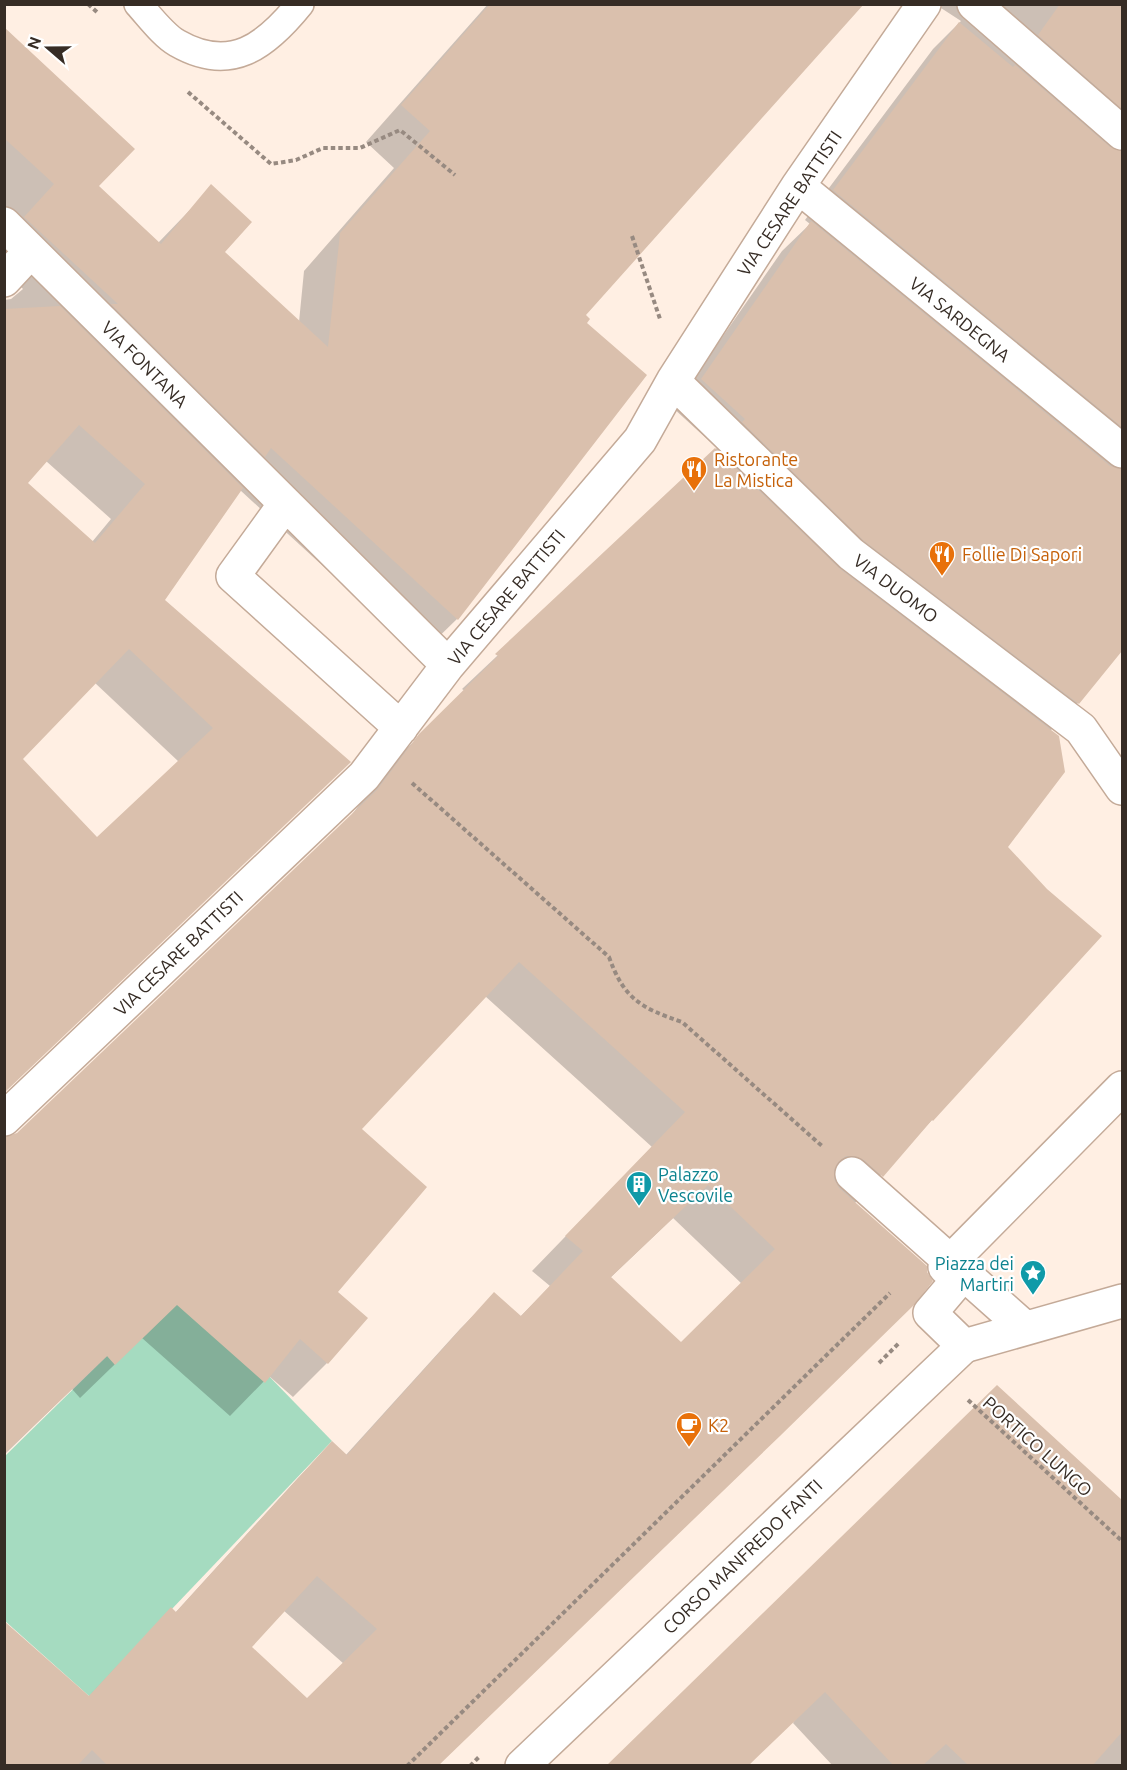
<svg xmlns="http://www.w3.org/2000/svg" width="1127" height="1770" viewBox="0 0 1127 1770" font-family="Ubuntu,sans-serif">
  <rect width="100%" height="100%" fill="#ffefe3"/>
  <!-- green -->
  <path fill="#a5dbc0" d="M188,1293L332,1441L89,1696L5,1621L4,1457L107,1356Z"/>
  <!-- shadow -->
  <path fill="#0003" fill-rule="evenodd" d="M488,4H847L584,316L457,619L420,655L240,490L163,601L349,762L4,1092V300L11,299L23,289L4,270V29L97,186L158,243L212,187L223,252L299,322L304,271L394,168L366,142ZM46,461L111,519L92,542L26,483ZM94,682L179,762L97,839L21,759Z
    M943,4H1122V650L1078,703L1050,731L1006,847L932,1120L855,1203L438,1766H4L88,1697L171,1609L175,1613L298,1478L332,1444L345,1456L460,1329L494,1295L520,1317L550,1286L532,1271L652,1147L485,996L360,1130L336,1292L359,1326L327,1363L293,1397L269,1376L230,1416L142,1338L80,1398L72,1389L4,1455V1139L18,1134L348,820L385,770L465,691L462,689L717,448L673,408L782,251L810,224L805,220L933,49L961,21L941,8ZM673,1218L742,1284L681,1344L610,1278ZM283,1610L344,1664L307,1700L250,1647Z
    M997,1387L1122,1502V1766H833L793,1723Z"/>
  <!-- building -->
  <path fill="#dac0ad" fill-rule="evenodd" d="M490,4H864L586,315L590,319L587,323L647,375L458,620L271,448L265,457L111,304H118L24,217L54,184L4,138V27L135,149L99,186L161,244L211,184L252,222L225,252L328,347L340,233L430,131L401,105Z
    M1060,4H1122V109L1038,35Z
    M959,22L1013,67L1015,65L1110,147L1122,151V427L833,190Z
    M811,221L1110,466L1122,469V651L1079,704L863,540L742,422L745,419L701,379Z
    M60,306L243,488L165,600L351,762L4,1093V309ZM79,425L145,484L95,543L28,483ZM129,649L213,728L97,837L23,759Z
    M715,448L840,569L1059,736L1065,772L1008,847L1047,889L1102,936L933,1121L932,1120L883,1177L864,1160L855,1156H846L838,1162L834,1170V1179L839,1188L927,1266V1272L933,1281L914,1305L780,1436L438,1766H108L92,1750L77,1766H4V1621L89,1696L171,1607L176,1612L332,1441L347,1455L494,1292L521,1316L583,1251L565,1236L685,1112L519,962L362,1129L427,1187L338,1292L368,1318L328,1364L300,1339L265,1383L177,1305L115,1365L107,1356L4,1454V1137L17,1133L377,790L419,734L498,656L495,654ZM708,1185L775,1249L681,1342L611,1277ZM317,1576L377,1629L307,1698L252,1647Z
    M997,1385L1122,1500V1732L1092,1766H969L946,1744L922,1766H894L825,1692L748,1766H606Z"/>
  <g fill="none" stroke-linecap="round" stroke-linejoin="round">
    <!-- service casing -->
    <g stroke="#c4aa98" stroke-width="30">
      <path id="service" d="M138,4C149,16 164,36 177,43C231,74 266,46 300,4"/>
    </g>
    <!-- pedestrian casing -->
    <g stroke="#c4aa98" stroke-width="36">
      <path id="pedestrian" d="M1122,1088L945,1267L958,1280L930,1313L964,1346L1122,1301
        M852,1174L1025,1328"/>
    </g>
    <!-- minor casing -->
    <g stroke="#c4aa98" stroke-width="36">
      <path id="minor" d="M974,4L1122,133
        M798,186L1122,451
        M4,224L448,665
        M4,280L31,251
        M673,381L851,554L1081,729L1122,788
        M285,504L233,576L401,728
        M4,1119L364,776L448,665L640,440L673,381L798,186L924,4
        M522,1766L964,1346"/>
    </g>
    <!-- path -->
    <path stroke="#978a81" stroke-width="4" stroke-dasharray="4.5 3" stroke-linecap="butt" d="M88,4L99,14
      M188,92L271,164L296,160L323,148H360L400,130L455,175
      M632,236L660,319
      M412,783L609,957C624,999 641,1008 682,1022L822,1146
      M879,1363L899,1343
      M968,1400L1122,1541
      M407,1766L890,1293
      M470,1766L480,1756"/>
    <!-- service -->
    <use href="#service" stroke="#fff" stroke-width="27"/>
    <!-- pedestrian -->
    <use href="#pedestrian" stroke="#fff" stroke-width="33"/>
    <!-- minor -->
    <use href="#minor" stroke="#fff" stroke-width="33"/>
  </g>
  <!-- icons -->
  <defs>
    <g id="restaurant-pin" transform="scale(1.35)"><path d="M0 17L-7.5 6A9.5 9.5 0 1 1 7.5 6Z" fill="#e8710a" stroke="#fff"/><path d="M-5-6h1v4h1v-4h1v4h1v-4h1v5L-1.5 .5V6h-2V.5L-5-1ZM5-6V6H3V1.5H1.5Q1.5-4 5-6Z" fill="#fff"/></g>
    <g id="building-pin" transform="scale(1.35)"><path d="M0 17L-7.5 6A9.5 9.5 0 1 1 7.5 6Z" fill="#0f9aa8" stroke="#fff"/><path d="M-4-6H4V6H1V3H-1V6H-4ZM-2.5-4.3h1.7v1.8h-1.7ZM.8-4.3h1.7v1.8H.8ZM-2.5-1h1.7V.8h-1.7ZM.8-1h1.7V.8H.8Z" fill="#fff"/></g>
    <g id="sight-pin" transform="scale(1.35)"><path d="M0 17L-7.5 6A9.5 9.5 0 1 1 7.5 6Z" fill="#0f9aa8" stroke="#fff"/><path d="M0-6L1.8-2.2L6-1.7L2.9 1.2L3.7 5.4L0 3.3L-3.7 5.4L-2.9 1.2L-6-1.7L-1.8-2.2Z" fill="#fff"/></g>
    <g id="cafe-pin" transform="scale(1.35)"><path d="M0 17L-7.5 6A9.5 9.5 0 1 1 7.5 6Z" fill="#e8710a" stroke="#fff"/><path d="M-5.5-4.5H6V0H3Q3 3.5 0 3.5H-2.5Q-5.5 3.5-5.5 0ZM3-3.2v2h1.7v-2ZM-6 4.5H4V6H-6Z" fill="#fff"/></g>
  </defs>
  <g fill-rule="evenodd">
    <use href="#restaurant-pin" x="694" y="469"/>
    <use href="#restaurant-pin" x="942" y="554"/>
    <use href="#building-pin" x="639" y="1184"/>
    <use href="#sight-pin" x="1033" y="1273"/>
    <use href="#cafe-pin" x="689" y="1425"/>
  </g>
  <g text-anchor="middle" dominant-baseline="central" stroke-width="4.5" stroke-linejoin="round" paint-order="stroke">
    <!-- street labels -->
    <g font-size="18" fill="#362c25" stroke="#fff">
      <text transform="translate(789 203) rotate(-56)">VIA CESARE BATTISTI</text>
      <text transform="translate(960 319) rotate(39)">VIA SARDEGNA</text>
      <text transform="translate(145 364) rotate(45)">VIA FONTANA</text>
      <text transform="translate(896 588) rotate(37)">VIA DUOMO</text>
      <text transform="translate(506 597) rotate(-50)">VIA CESARE BATTISTI</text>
      <text transform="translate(178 953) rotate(-44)">VIA CESARE BATTISTI</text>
      <text transform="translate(1038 1446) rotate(42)">PORTICO LUNGO</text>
      <text transform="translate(742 1556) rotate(-44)">CORSO MANFREDO FANTI</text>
    </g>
    <!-- food labels -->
    <g font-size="18" fill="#c56008" stroke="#fff" text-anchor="start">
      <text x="714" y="459">Ristorante<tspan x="714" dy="21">La Mistica</tspan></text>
      <text x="962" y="554">Follie Di Sapori</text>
      <text x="708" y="1425">K2</text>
    </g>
    <!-- culture labels -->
    <g font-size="18" fill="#0d838f" stroke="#fff" text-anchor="start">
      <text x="658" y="1174">Palazzo<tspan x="658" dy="21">Vescovile</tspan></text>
      <text x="1014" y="1263" text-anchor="end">Piazza dei<tspan x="1014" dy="21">Martiri</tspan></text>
    </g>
  </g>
  <!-- border -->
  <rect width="1127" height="1770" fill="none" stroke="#362c25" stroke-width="12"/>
  <!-- north arrow -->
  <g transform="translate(48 48) rotate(290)" stroke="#ffffff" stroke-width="4.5" paint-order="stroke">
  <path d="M0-4.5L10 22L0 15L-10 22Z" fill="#362c25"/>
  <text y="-9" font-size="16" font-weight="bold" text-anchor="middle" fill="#362c25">N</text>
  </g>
</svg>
